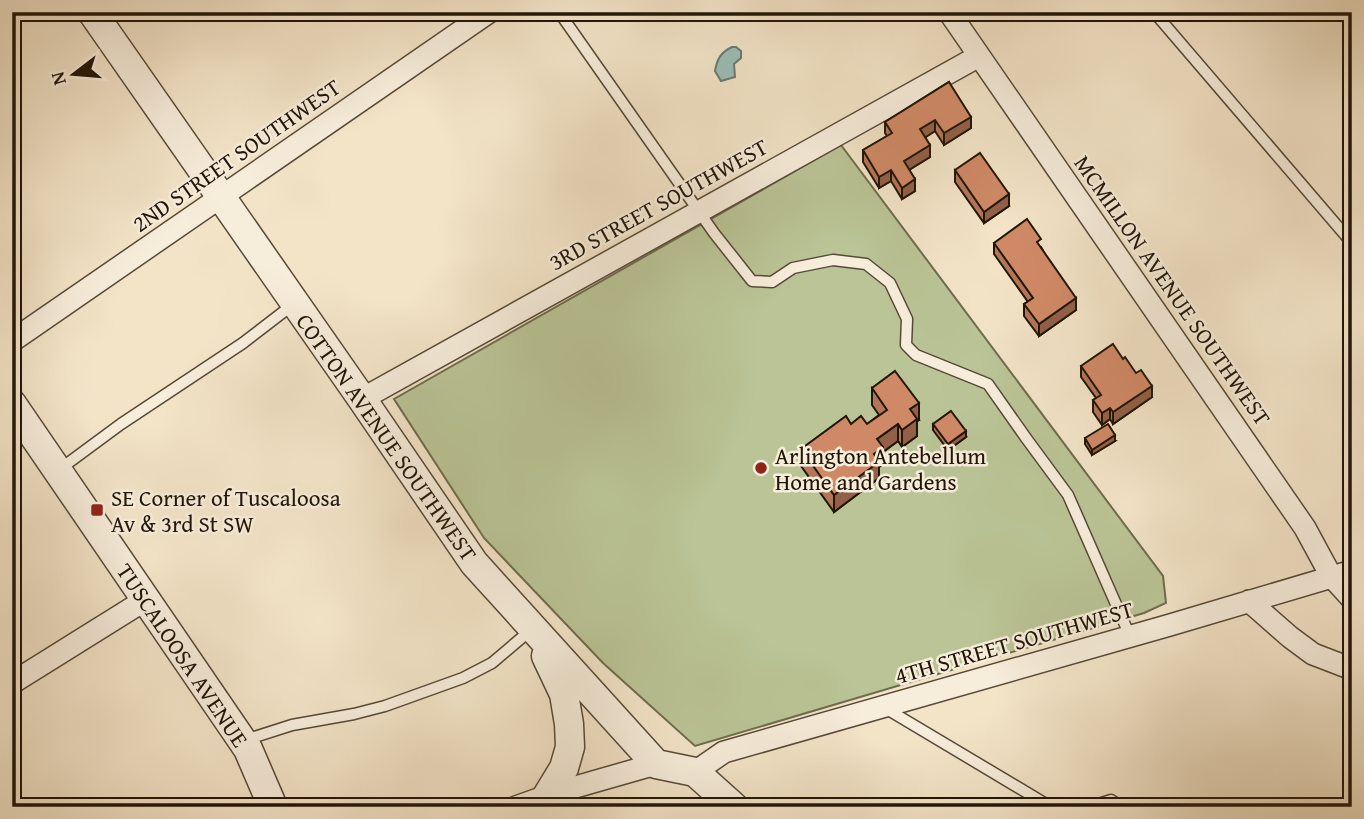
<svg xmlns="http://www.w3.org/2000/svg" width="1364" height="819" viewBox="0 0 1364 819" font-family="'Gentium Book Plus',serif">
  <rect width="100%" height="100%" fill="#f3e4c8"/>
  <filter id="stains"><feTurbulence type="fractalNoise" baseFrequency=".00286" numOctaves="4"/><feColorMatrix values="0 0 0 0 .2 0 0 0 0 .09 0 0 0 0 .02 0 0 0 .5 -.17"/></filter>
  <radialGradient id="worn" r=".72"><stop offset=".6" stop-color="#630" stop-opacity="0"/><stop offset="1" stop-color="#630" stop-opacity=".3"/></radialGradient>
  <!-- green -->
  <path fill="#bac496" stroke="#6e6c4e" stroke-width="2" d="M841,145L1163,576L1166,603L1144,613L695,746L603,663L484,538L394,399Z"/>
  <!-- water -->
  <path fill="#9bbeb8" stroke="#6a7a71" stroke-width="2" d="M732,47H736L741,51V58L734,64L735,77L721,81L715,71C717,59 721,52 732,47Z"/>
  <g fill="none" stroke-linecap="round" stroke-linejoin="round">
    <!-- service casing -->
    <g stroke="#564937" stroke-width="13">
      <path id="service" d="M559,12L714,233L752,281L772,282L793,268L833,260L866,264L890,283L907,319L906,345L916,355L988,384L1026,438L1068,495L1130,636
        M1154,12L1352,243
        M60,469L121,424L243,343L295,303
        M885,708L1051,807
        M245,740L292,725L354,714L385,706L463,678L492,663L532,629
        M1089,807L1111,800L1122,807"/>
    </g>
    <!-- minor casing -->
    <g stroke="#564937" stroke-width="24">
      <path id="minor" d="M949,12L1305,528L1331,576L1352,599
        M12,341L489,12
        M362,399L979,56
        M1249,601L1290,637L1313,654L1352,669
        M12,683L145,600
        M695,772L724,752L1170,625L1352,571
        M516,807L558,792L656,764"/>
    </g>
    <!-- tertiary casing -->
    <g stroke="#564937" stroke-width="31">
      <path id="tertiary" d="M92,12L362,399L474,563L656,764L695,772L734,807
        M12,404L248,749L273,807
        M546,656L564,694L569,724L570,747L564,768L547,796"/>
    </g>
    <!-- service -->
    <use href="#service" stroke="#f7eddb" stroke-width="10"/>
    <!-- minor -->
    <use href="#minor" stroke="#f7eddb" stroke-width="21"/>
    <!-- tertiary -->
    <use href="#tertiary" stroke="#f7eddb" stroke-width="28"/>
  </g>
  <!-- wall -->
  <path fill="#b37658" stroke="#211507" stroke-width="2" d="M949,82L971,128L944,145L935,131L925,137L930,157L909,170L915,191L902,199L891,181L879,188L863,162V150L887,136L885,133V122Z
    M955,170L1009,206L984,223L955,182Z
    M994,243L1041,247L1076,310L1039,336L1024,316V304L1028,302L994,254Z
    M1123,359L1152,397L1113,424L1110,419L1102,425L1093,412V400L1096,398L1081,377V366Z
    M872,388L919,420L917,421V436L902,447L898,441L883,452V464L879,467V478L834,512L801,466V449L851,424H867L879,415L872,405Z
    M933,424L966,437L948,450L933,430Z
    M1085,438L1115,441L1092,455L1085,444Z"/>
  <!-- shaded-wall -->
  <path fill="#926047" stroke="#211507" stroke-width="2" d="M971,117V128L944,145V133Z
    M935,120V131L920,141V129Z
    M930,145V157L904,173V161Z
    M891,170V181L879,188V177Z
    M915,179V191L902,199V188Z
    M1009,194V206L984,223V212Z
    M1076,298V310L1039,336V324Z
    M1152,386V397L1113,424V412Z
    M919,403V420L917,421V436L902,447V430L910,409Z
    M1110,408V419L1102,425V413Z
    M898,424V441L883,452V464L879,467V478L834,512V495L874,454L877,439Z
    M966,431V437L948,450V444Z
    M1115,435V441L1092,455V450Z"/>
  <!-- building -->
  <path fill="#d08966" stroke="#211507" stroke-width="2" d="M949,82L971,117L944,133L935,120L920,129L930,145L904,161L915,179L902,188L891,170L879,177L863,150L892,133L885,122Z
    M980,153L1009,194L984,212L955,170Z
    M1027,219L1041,239L1037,242L1076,298L1039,324L1024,304L1033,298L994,243Z
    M1113,344L1123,359L1125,357L1136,373L1141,370L1152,386L1113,412L1110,408L1102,413L1093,400L1101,395L1081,366Z
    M895,371L919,403L910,409L917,419L902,430L898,424L877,439L883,447L874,454L879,462L834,495L801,449L846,416L851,424L861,416L867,424L887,410L872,388Z
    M951,411L966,431L948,444L933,424Z
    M1108,424L1115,435L1092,450L1085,438Z"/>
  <!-- markers -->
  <g fill="#8f2418" stroke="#f7eddb" stroke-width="2.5">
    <circle cx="761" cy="468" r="7"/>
    <rect x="90" y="503" width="14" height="14" rx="3.5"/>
  </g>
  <g text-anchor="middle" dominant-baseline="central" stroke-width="5" stroke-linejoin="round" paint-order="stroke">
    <!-- street labels -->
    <g font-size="23" fill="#211507" stroke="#f7eddb">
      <text transform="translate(236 155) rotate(-35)">2ND STREET SOUTHWEST</text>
      <text transform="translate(658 204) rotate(-29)">3RD STREET SOUTHWEST</text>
      <text transform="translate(1173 290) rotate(55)">MCMILLON AVENUE SOUTHWEST</text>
      <text transform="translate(387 437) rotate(55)">COTTON AVENUE SOUTHWEST</text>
      <text transform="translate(1014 642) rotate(-16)">4TH STREET SOUTHWEST</text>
      <text transform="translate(183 655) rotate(56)">TUSCALOOSA AVENUE</text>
    </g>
    <!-- poi labels -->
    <g font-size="23" fill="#211507" stroke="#f7eddb" text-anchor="start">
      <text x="775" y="455">Arlington Antebellum<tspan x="775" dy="26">Home and Gardens</tspan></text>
      <text x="111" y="497">SE Corner of Tuscaloosa<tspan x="111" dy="26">Av &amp; 3rd St SW</tspan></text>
    </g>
  </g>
  <!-- margin -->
  <rect width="1364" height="819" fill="none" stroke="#f3e4c8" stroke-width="42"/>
  <rect x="14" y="14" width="1336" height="791" fill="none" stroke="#211507" stroke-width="3.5"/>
  <rect x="21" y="21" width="1322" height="777" fill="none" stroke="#211507" stroke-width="2"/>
  <!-- north arrow -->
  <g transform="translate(74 74) rotate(254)" stroke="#f7eddb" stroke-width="5" paint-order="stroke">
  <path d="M0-5L12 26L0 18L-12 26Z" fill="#211507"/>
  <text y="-10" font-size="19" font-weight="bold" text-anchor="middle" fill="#211507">N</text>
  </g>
  <rect width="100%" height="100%" filter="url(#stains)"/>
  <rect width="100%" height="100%" fill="url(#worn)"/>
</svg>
